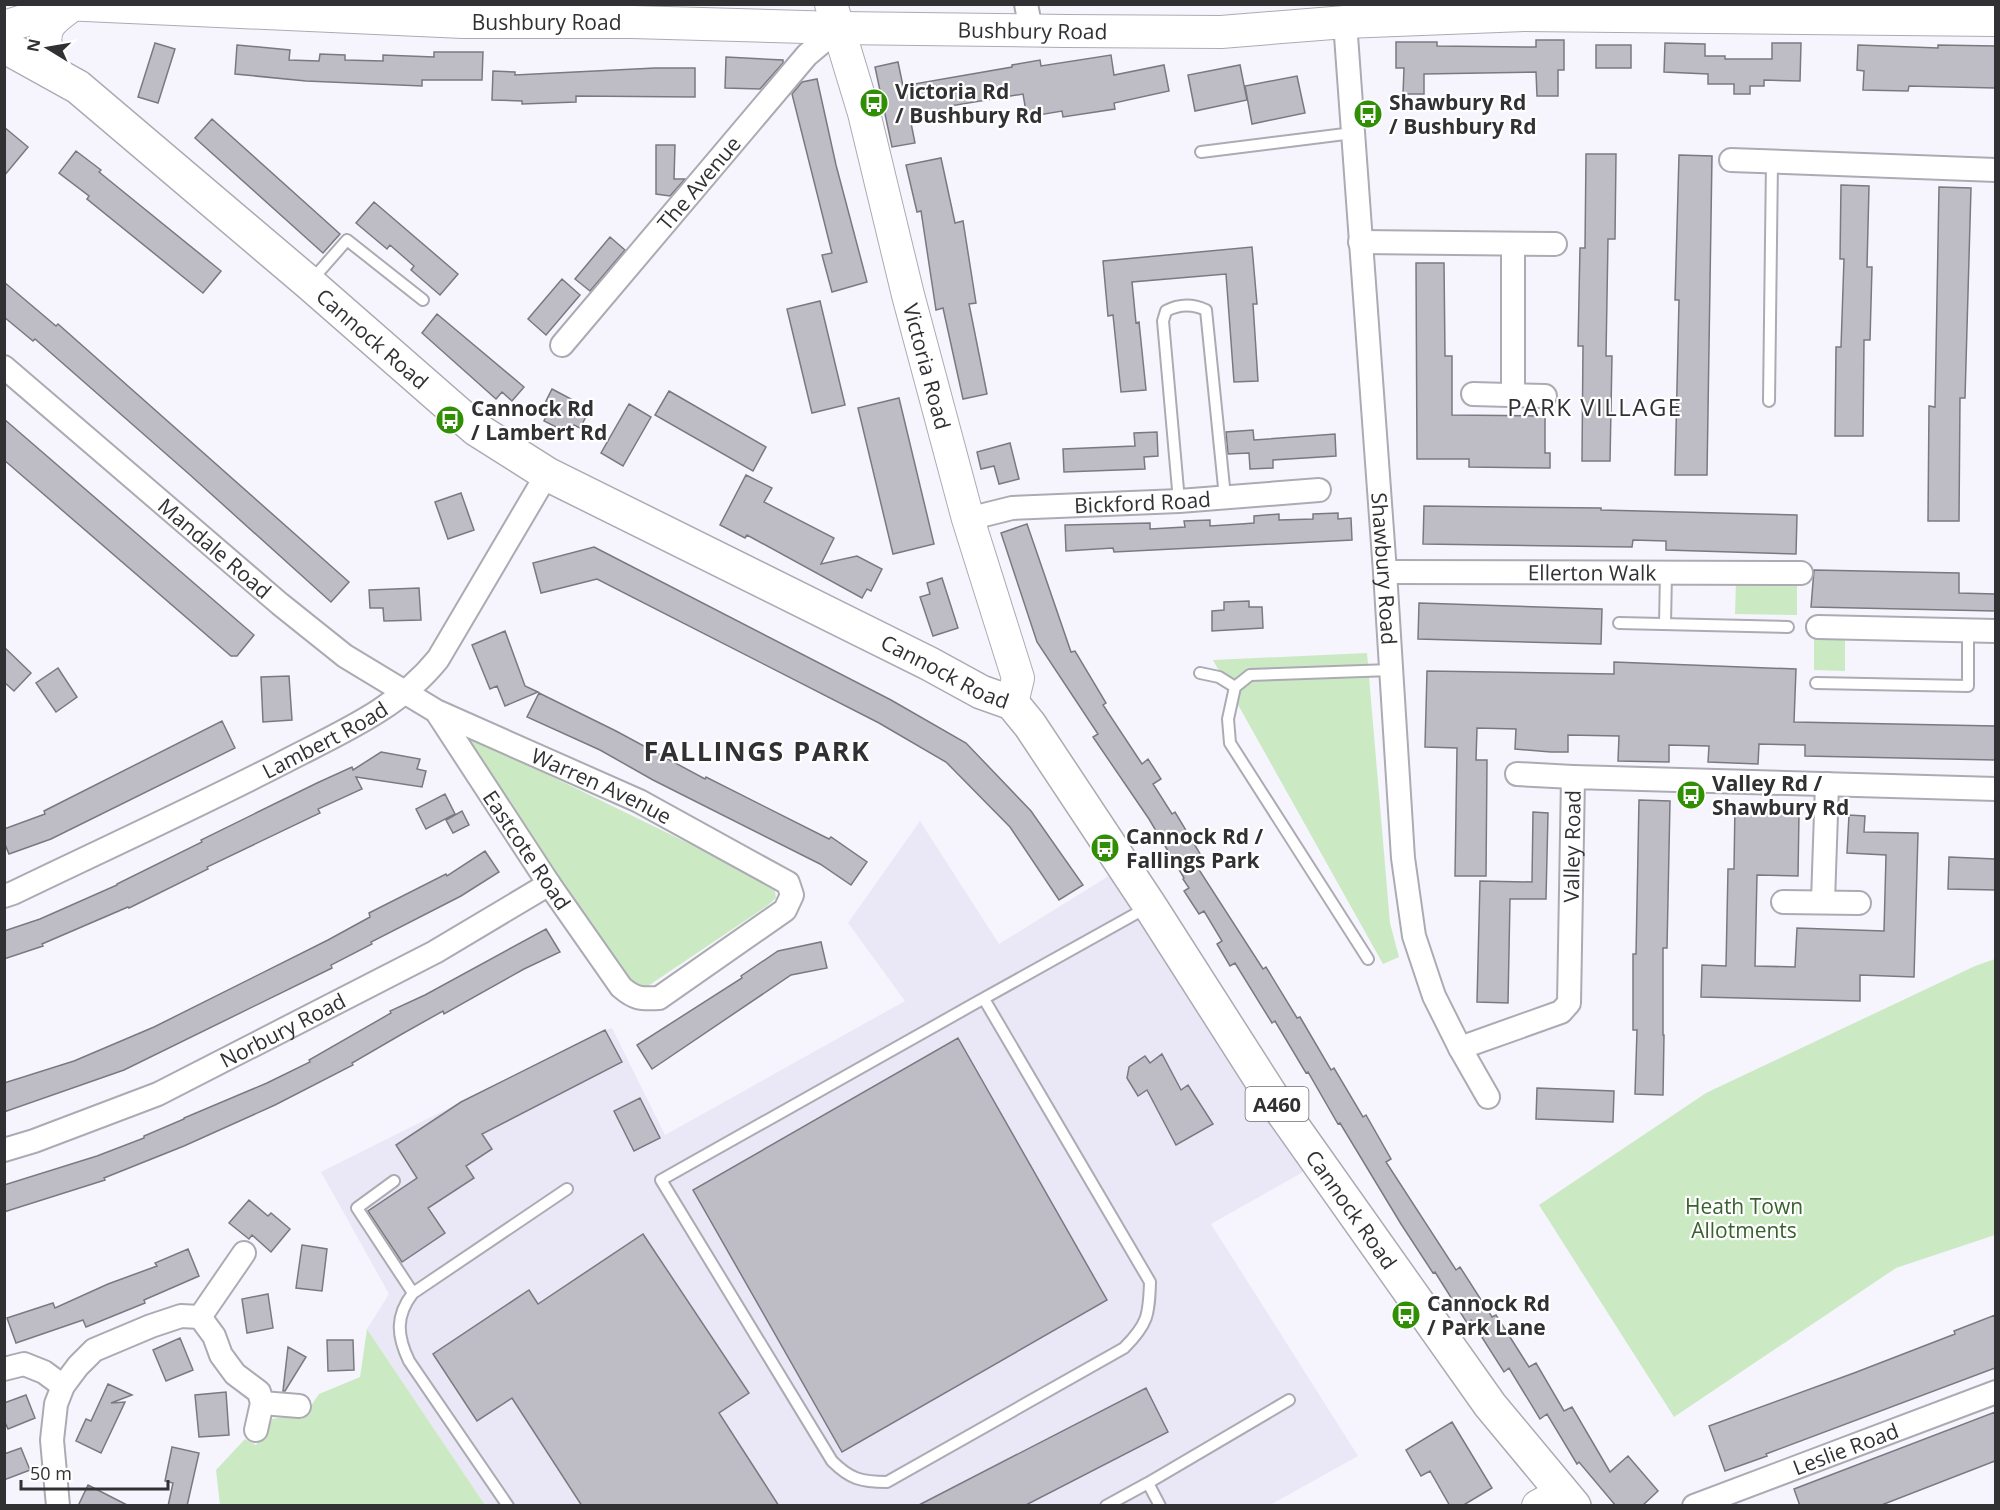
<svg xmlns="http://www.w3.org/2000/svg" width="2000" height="1510" viewBox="0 0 2000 1510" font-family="'Open Sans',sans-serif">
  <rect width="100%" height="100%" fill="#f6f5fd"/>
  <!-- built -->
  <path fill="#eae7f7" d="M920,821L999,944L1112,874L1303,1172L1211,1224L1358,1456L1270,1505H485L367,1329L389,1294L321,1172L605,1030L612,1028L665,1135L905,1001L848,923Z"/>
  <!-- green -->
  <path fill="#cbeac3" d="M1736,582L1797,583V615L1735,614Z
    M1814,638L1845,639V671L1814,670Z
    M1367,653L1390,923L1399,957L1383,964L1213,660Z
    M471,740L481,742L774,885L776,898L767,906L648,986H637L627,979L469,747Z
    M1995,959V1235L1896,1268L1674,1417L1539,1205L1706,1093L1975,966Z
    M367,1329L485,1505H220L216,1470L245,1439L256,1445L272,1419L306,1413L319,1394L360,1377Z"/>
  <!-- building -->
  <path fill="#bebdc5" stroke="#7a7980" stroke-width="1.5" d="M1536,40H1564V70H1558V96H1537L1536,72L1424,74V94H1403L1404,68H1396V42H1437V46L1536,47Z
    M155,43L175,49L158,103L138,97Z
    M1665,43L1705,44V56H1725V59H1772V43H1801L1800,81L1764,80V86H1750V94H1734V84H1708V74L1664,72Z
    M237,45L290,50L289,60L319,61L320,54L345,55V60L383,61V55L434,57V52H483L482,80H422V86L306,81L235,74Z
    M1596,45H1631V68H1596Z
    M1858,45L1938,48V45L1995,46V88L1909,86L1908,91L1863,90L1864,71L1857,70Z
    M1111,55L1114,75L1164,65L1169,91L1114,103L1115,109L1063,117L1062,111L1027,117L1023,94L950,106L951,110L910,118L915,143L892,147L875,67L898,62L903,86L1012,67V65L1040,60L1041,66Z
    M726,57L783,60V63L760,89L725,88Z
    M1240,65L1247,100L1195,111L1188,75Z
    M655,68H695V97L576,96V102L522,104V101L492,100L493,71L515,72V75Z
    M1297,76L1305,113L1252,124L1245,86Z
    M817,79L836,165L867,282L832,292L822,255L832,253L792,94L802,82Z
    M212,119L340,234L323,253L195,138Z
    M4,127L28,147L4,176Z
    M656,145H675L674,179H685L670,196L656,194Z
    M76,151L101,170L99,172L221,271L203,293L87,199L89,196L59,173Z
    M1586,154H1616L1615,239H1608L1606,356H1612L1610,461H1582L1583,346H1578L1580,248H1585Z
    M1679,155L1712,156L1707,475H1675L1679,300H1675Z
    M941,158L955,223L963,221L976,303L969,304L987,394L963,399L943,308L936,310L921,211L917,212L906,165Z
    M1841,185L1869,186L1867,267H1872L1870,340H1864L1863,436H1835L1836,347H1841L1844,259H1840Z
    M1939,187L1971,188L1965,398H1960L1959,521H1928L1929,406L1935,407Z
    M374,202L458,274L440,295L411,270L414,266L390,245L387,249L356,223Z
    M610,237L625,250L590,291L575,279Z
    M1252,247L1257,304H1253L1258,381L1234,382L1226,274L1132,282L1136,323L1139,322L1146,390L1121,392L1113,315L1108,316L1103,261Z
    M1416,263H1444L1445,356H1452V415L1545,416V453H1550V468L1469,467V459H1417Z
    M562,279L580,295L546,335L528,319Z
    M4,282L56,326L58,324L349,582L331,602L189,474L35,339L33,341L4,317Z
    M820,301L845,405L812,413L787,309Z
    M437,314L524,387L512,401L502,392L496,399L422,333Z
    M552,389L590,409L580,428L574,425L570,434L544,421L547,414L541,411Z
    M669,391L766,447L753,471L655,415Z
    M899,398L934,544L893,554L858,408Z
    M629,404L651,417L623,466L601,453Z
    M4,419L254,635L237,656H231L4,460Z
    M1253,430L1254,440L1335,434L1336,456L1273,460V468L1250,469L1249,453L1228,454L1226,432Z
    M1157,432L1158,456L1144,457L1145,469L1064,472L1063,449L1135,446L1134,433Z
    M1010,443L1019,479L999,484L994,466L981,469L977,452Z
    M746,475L772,488L764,502L834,538L821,564L857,556L882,569L871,591L867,589L862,598L747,535L745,538L720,525Z
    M461,493L474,530L448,539L435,502Z
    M1424,506L1601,508V510L1797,515L1796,554L1666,550V541L1633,540L1632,547L1423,544Z
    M1338,513V519L1351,518L1352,540L1114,552L1113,548L1066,551L1065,525L1150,523V529L1185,527L1184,521L1210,520V526L1241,524L1254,523V516L1279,514V520L1313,519V514Z
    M1027,524L1071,652L1075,651L1106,703L1103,705L1142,764L1148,759L1161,779L1153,784L1172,814L1175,812L1202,857L1194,862L1263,969L1266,967L1297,1018L1300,1017L1331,1070L1334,1068L1363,1117L1366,1115L1391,1159L1386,1162L1456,1270L1460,1267L1492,1317L1496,1315L1529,1367L1536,1363L1564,1411L1572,1407L1610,1472L1628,1456L1658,1491L1642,1506H1616L1579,1462L1577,1464L1547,1414L1540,1419L1509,1368L1504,1372L1471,1320L1467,1323L1435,1272L1433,1273L1401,1224L1340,1123L1338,1124L1308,1072L1306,1073L1275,1021L1272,1023L1235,963L1230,966L1217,944L1222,941L1204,911L1199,914L1184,891L1189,888L1183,879L1184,878L1149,819L1093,737L1098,734L1037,642L1001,533Z
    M594,547L891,700L966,743L1031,811L1083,885L1059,900L1010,827L946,762L879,723L597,579L541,593L533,563Z
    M1814,570L1959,573V593L1995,594V611L1811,607Z
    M942,578L958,628L933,636L920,597L930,594L927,583Z
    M419,588L421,620L384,621L383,608H370L369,590Z
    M1249,601V607H1262L1263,628L1212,631V611L1224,610V602Z
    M1419,603L1602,609L1601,644L1418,639Z
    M505,631L525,686L538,692L505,706L497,686L490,689L472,645Z
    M4,647L31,673L14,691L4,682Z
    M1614,662L1796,669L1794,722L1995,726V760L1805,756V745L1759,744L1758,764L1708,762L1709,746L1669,745V762L1618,761L1619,736L1568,735V752H1551L1515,749L1516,729L1477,728L1476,760H1487L1486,876H1455L1457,748L1425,747L1427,671L1614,674Z
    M58,668L77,697L56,712L36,683Z
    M289,676L292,720L263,722L261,677Z
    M539,693L616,731L705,779L706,777L829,839L831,837L867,862L851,885L820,864L653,780L600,750L527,717Z
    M222,721L235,748L51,839L9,854L4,842V829L45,814L44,811Z
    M381,752L420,759L417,769L426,771L422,787L356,777L362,789L318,809L320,813L207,867L208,869L129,908L128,907L42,944L43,946L4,959V931L40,919L117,885V884L202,842L201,840L317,783L352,767L353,770Z
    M445,794L455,814L426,829L416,809Z
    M1639,800L1670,801L1667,948H1663V1035H1664L1663,1095L1635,1094L1637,1030H1633V954H1636Z
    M1735,804L1763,805V813H1799L1798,876L1757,875L1755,966L1795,967L1797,928L1884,931L1886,855L1847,853L1849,815L1865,816L1864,832L1918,833L1914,977L1860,975V1001L1701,997L1702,965L1726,966L1728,869H1734Z
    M462,811L469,825L453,833L446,820Z
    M1533,812L1548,813L1546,899H1510L1508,1003L1477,1002L1480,881L1532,882Z
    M485,851L499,872L461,896L371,942L372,944L331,965L332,968L124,1070L4,1112V1083L74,1061L154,1027L328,940L370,917L369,913L446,874L447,876Z
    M1949,857L1995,859V890L1948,889Z
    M546,929L560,952L524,969L444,1014L443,1011L402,1034L352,1063L353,1065L275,1105L184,1146L104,1178L105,1180L4,1212V1185L97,1156L144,1138V1136L184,1119V1118L267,1083L310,1062L309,1060L391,1013L390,1011L425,995Z
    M821,942L827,968L791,975L652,1069L637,1045L742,978L741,976L778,951Z
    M605,1030L622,1062L482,1134L492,1149L466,1166L474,1178L428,1208L445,1233L402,1262L368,1211L417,1178L396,1145L461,1102Z
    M958,1038L1107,1300L842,1452L693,1190Z
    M1162,1054L1181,1090L1188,1085L1213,1124L1176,1145L1147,1090L1138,1096L1127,1078L1129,1067L1145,1056L1150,1063Z
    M1537,1088L1614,1091L1613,1122L1536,1119Z
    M640,1098L660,1138L634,1151L614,1111Z
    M249,1200L268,1216L271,1213L290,1229L271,1252L252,1235L249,1239L229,1223Z
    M643,1234L749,1393L719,1413L779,1506H582L512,1398L477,1421L433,1354L529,1290L538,1304Z
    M302,1245L327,1249L322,1291L296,1288Z
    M188,1249L199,1276L144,1300L145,1303L86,1327L83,1320L16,1343L7,1318L53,1303L55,1308L108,1284L157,1266L155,1263Z
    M268,1294L273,1328L247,1333L242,1299Z
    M1995,1315V1368L1766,1454L1767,1456L1725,1471L1709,1426L1854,1373L1955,1334L1954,1331Z
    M180,1338L193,1370L166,1381L153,1350Z
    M327,1340H353L354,1370L328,1371Z
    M288,1347L306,1357L285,1391H283Z
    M108,1384L132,1395L111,1403L125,1402L101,1453L76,1441L86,1419L91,1421Z
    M1146,1388L1168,1432L1024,1506H917Z
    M226,1392L229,1435L199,1437L195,1395Z
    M26,1395L35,1418L8,1429L4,1420V1403Z
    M1995,1412V1461L1879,1506H1800L1794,1489Z
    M1452,1422L1492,1488L1462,1506H1450L1430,1471L1421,1476L1406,1450Z
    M172,1447L199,1453L187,1506H168L173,1483L165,1481Z
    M21,1448L30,1470L4,1480V1454Z
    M88,1485L129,1506H78Z"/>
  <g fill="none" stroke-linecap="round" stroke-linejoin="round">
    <!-- lane casing -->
    <g stroke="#acabb3" stroke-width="14">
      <path id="lane" d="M1201,152L1353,133
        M311,281L347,240L423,300
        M1769,401L1772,161
        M1179,501L1163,321L1166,311C1179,304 1193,304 1206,310L1225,497
        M1619,623L1788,627
        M1665,624L1666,573
        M1200,673L1219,677L1235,687
        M1816,683L1968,686V631
        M1368,959L1230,743L1228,719L1235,687L1250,675L1391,670
        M984,999L1150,1282C1149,1315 1148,1324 1124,1348L887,1482C861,1482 850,1479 832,1461L661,1180C822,1089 984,998 1146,908
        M394,1181L357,1208L413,1293
        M1148,1483L1289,1400
        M508,1506L409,1361C397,1336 395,1316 413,1293L567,1189
        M1106,1506L1148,1483L1160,1506"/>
    </g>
    <!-- street casing -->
    <g stroke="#acabb3" stroke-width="26">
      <g id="street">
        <path d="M1026,4L1031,30"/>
        <path id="s1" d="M1345,22L1385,572L1403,858L1414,936L1434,996L1460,1048L1488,1097"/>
        <path d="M1731,160L1996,170"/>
        <path d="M1360,242L1555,244"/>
        <path d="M1513,244V394"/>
        <path id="s2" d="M562,345L807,55L839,28"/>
        <path id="s3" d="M4,367L280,604L345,656L436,711L639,801L788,883L792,895L785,910L659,998C640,999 635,999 621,987L549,884L436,711"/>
        <path d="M1473,394L1545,396"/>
        <path id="s4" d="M968,519L1012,508L1179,501L1319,490"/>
        <path id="s5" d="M1385,572L1801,573"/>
        <path d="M1818,627L1996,631"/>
        <path d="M1517,774L1573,777"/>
        <path id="s6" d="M4,896L13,893C102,850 192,809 280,764C337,734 397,710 438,659L547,474"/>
        <path d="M1823,901L1827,784"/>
        <path d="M1783,902L1859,903"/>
        <path id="s7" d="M1460,1048L1561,1012L1569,1003L1573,777L1996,789"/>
        <path id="s8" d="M4,1150L34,1141L158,1094L435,952L549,884"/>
        <path d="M200,1317L244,1253"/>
        <path d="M4,1369L24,1364L44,1372L63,1386"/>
        <path d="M262,1403L299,1406"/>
        <path d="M58,1506L52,1440L56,1404L63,1386L78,1366L94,1350L151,1326L181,1316L200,1317L214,1336L221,1355L235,1374L259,1392L262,1403L256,1430"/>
        <path id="s9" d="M1694,1506L1996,1392"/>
      </g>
    </g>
    <!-- secondary casing -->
    <g stroke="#acabb3" stroke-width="34">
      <g id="secondary">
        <path id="s10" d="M63,4L463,22H632L839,28L1066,31L1221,32L1345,22L1524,15L1996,20"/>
        <path id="s11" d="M831,4L864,113L908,295L968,519L1018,678L1012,703"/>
        <path d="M4,27L71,6"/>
        <path d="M47,52C41,26 52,20 71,6"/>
        <path d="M1538,1506L1562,1493"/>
      </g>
    </g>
    <!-- highway casing -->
    <g stroke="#acabb3" stroke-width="36">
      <g id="highway">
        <path id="s12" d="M4,46L78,87L309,283L476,429L547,474L928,663L981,692L1012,703L1030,725L1150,906L1272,1097L1490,1405L1574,1506"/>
      </g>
    </g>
    <!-- lane -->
    <use href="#lane" stroke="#fff" stroke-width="10"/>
    <!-- street -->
    <use href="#street" stroke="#fff" stroke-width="22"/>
    <!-- secondary -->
    <use href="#secondary" stroke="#fff" stroke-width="32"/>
    <!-- highway -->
    <use href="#highway" stroke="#fff" stroke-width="33"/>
  </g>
  <!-- icons -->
  <defs>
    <g id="bus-disc" transform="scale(1.5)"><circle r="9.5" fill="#308f05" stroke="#fff"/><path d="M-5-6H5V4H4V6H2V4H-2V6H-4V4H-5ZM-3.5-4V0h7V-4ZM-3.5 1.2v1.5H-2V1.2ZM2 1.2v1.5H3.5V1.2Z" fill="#fff"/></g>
  </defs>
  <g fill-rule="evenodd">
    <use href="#bus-disc" x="874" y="103"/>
    <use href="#bus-disc" x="1368" y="114"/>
    <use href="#bus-disc" x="450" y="420"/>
    <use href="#bus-disc" x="1691" y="795"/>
    <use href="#bus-disc" x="1105" y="848"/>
    <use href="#bus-disc" x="1406" y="1315"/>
  </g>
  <g text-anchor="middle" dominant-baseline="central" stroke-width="4.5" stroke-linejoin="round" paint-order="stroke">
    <!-- shield labels -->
    <rect fill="#fff" stroke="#6f6f71" stroke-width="1.5" x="1245.5" y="1087" width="63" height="34" rx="4.5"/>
    <g font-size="20" font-weight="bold" fill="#313134">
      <text x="1277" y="1104">A460</text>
    </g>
    <!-- street labels -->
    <g font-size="21" fill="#313134" stroke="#fff">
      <text stroke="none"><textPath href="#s10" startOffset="484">Bushbury Road</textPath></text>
      <text stroke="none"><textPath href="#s10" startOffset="970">Bushbury Road</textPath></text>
      <text stroke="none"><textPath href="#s2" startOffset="212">The Avenue</textPath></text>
      <text stroke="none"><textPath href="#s12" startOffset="472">Cannock Road</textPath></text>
      <text stroke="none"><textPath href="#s11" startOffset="375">Victoria Road</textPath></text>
      <text stroke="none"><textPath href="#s4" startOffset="176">Bickford Road</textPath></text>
      <text stroke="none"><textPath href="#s3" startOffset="278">Mandale Road</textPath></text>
      <text stroke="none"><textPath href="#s1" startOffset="548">Shawbury Road</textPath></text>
      <text stroke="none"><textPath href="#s5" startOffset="207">Ellerton Walk</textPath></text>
      <text stroke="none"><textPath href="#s12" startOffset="1138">Cannock Road</textPath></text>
      <text stroke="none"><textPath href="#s6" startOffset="357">Lambert Road</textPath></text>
      <text stroke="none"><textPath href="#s3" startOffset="735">Warren Avenue</textPath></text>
      <text stroke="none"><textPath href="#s7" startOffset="276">Valley Road</textPath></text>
      <text transform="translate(527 850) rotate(56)">Eastcote Road</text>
      <text stroke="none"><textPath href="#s8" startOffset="304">Norbury Road</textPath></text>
      <text stroke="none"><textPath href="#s12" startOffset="1822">Cannock Road</textPath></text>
      <text stroke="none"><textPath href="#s9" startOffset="162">Leslie Road</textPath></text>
    </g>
    <!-- poi labels -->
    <g font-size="21" font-weight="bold" fill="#313134" stroke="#fff" text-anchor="start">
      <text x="895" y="91">Victoria Rd<tspan x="895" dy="24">/ Bushbury Rd</tspan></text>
      <text x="1389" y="102">Shawbury Rd<tspan x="1389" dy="24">/ Bushbury Rd</tspan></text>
      <text x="471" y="408">Cannock Rd<tspan x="471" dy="24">/ Lambert Rd</tspan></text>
      <text x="1712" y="783">Valley Rd /<tspan x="1712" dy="24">Shawbury Rd</tspan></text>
      <text x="1126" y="836">Cannock Rd /<tspan x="1126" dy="24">Fallings Park</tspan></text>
      <text x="1427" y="1303">Cannock Rd<tspan x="1427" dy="24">/ Park Lane</tspan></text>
    </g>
    <!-- park labels -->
    <g font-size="21" fill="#38622d" stroke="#fff">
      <text x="1744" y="1206">Heath Town<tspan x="1744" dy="24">Allotments</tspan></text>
    </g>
    <!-- quarter labels -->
    <g font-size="24" letter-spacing="1.5" fill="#313134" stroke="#fff">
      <text x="1595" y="406">PARK VILLAGE</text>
    </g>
    <!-- district labels -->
    <g font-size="27" font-weight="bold" letter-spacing="1.5" fill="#313134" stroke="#fff">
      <text x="757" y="750">FALLINGS PARK</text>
    </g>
  </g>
  <!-- border -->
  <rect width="2000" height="1510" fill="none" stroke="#313134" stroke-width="12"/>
  <!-- north arrow -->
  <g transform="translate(48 48) rotate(281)" stroke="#ffffff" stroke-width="4.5" paint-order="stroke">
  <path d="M0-4.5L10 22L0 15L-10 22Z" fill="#313134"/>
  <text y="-9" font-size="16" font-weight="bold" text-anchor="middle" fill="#313134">N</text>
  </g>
  <!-- scale -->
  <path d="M21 1480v9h147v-9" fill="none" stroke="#313134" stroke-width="3"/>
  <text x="30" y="1480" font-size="18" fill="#313134" stroke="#ffffff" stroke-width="4.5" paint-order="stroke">50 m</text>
</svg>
